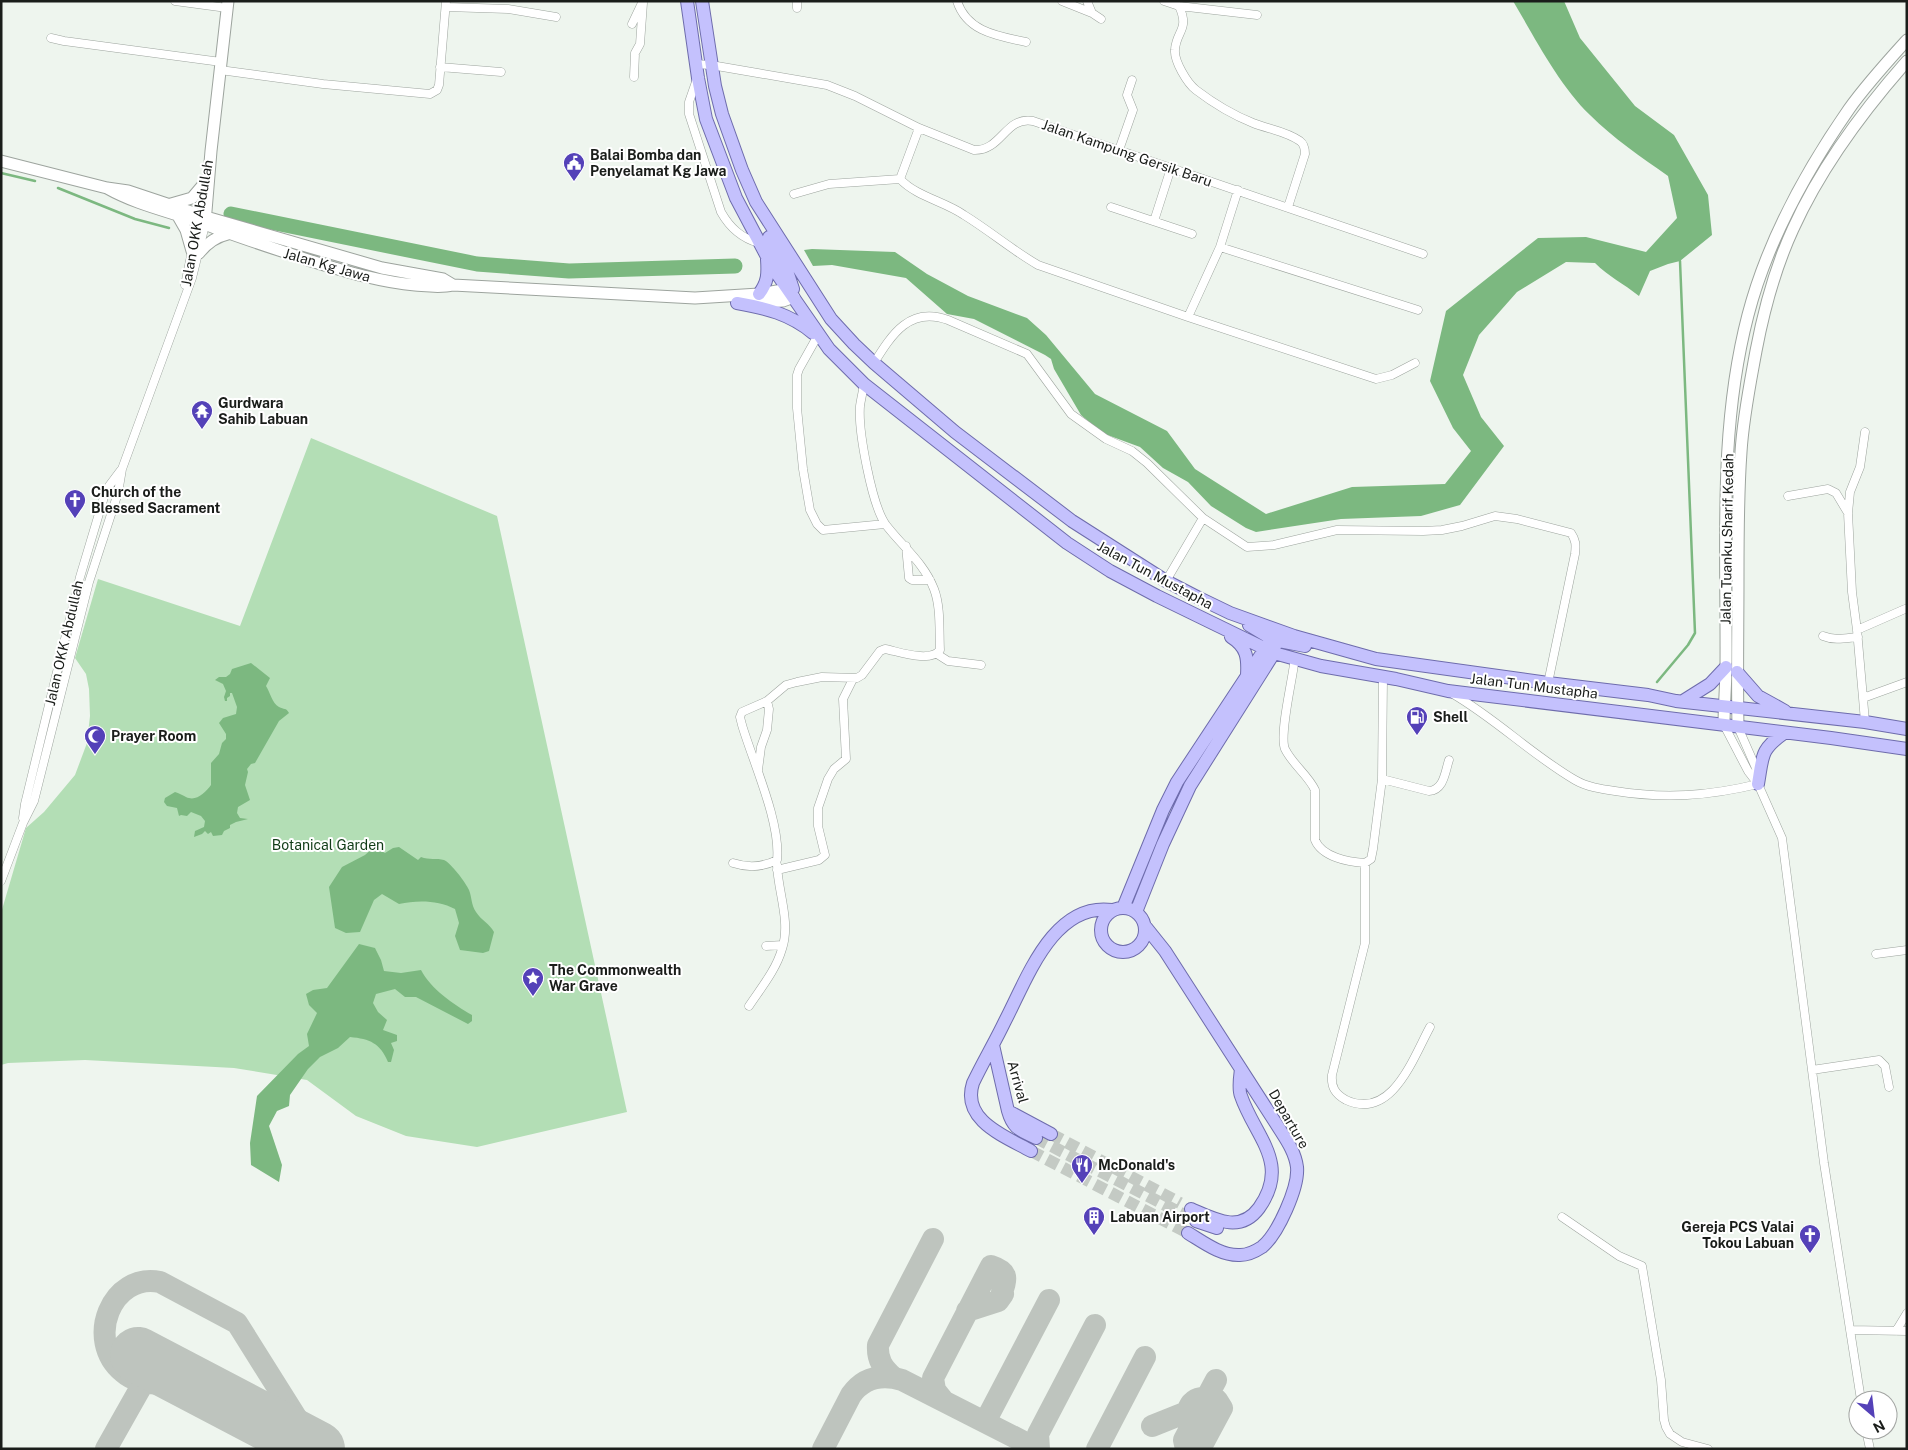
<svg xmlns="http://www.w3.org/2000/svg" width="1908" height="1450" viewBox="0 0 1908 1450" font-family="'Public Sans',sans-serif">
  <rect width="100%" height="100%" fill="#eef5ee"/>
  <!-- green -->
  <path fill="#b3deb5" d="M311,438L497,516L627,1112L477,1147L406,1136L356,1116L307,1080L234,1068L85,1060L8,1063L1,1065V913L26,828L44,812L75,775L87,743L90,716L89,689L86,674L75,658L98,579L240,626Z"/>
  <!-- water -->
  <path fill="#7cb880" d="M1513,1H1564L1580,38L1635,106L1674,135L1708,195L1712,235L1680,261L1668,264L1650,271L1639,296C1624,284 1608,276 1595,263L1566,262L1517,292L1479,335L1463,375L1481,417L1504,446L1460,505L1421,516L1341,519L1256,532L1246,528L1211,506L1188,482L1163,468L1140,447L1102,433L1081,415L1054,369L1051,359L1045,355L974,319L947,314L906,278L832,265L813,266L804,250L812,249L895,252L927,274L968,296L1027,318L1046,335L1095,394L1167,431L1195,469L1266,514L1352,487L1445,484L1471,451L1453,428L1430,381L1446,311L1538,238L1586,237L1646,252L1677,218L1668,176C1641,157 1613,138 1590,115C1559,85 1535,38 1513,1Z
    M251,663L270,678L266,686C270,692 272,703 279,707C284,710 286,707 289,713L279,721L255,763L251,764L247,769L248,772L245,785L250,800L238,807L237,813L240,818L248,819L236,822L230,825V828L224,831L222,835L213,836L211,832L208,834L205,831L202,834L194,837L195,831L204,827L205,821L201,816L191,812L187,816L181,815L179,816L177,808L167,806L164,802L165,798L175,792C179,793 182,795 186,797C196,802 205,793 211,785V763L219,754L222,743L226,739V734L219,723L223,718L236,714L237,707L232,693H230V696L227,698V701H225L224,697L226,691L223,684L215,680L219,677H226L230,674L232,669Z
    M374,847L385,853L393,848L399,847L418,860L421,857C429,860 437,858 444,860C451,863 466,883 469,890C472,897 471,905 476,912C481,920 490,924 494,932L489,951L483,953L460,950L455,936L459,923L455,909C438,900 417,900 399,904L382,894L374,900L360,932L346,933L335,928L329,887L342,867L365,855Z
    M359,944L375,948L381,960L384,971L401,973L421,970C431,989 453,1004 472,1015V1021L468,1024L416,997H405L395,989L376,994L373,1003L378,1012L387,1020L383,1030L397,1035V1041L391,1043L394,1050L391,1062H388C380,1043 370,1039 350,1037L338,1048L320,1057L308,1069L290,1095L289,1106L277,1111L269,1126L282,1165L279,1182L251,1165L250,1143L257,1096L298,1054L309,1046L307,1034L317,1013L309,1005L306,994L313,990L327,988Z"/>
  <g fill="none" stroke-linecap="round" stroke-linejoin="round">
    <!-- stream -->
    <path stroke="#7cb880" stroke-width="2.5" d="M1,173L35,181
      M58,188L135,219L169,228
      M1657,682L1688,645L1695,633L1680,261"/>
    <!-- river -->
    <path stroke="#7cb880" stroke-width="15" d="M231,214L477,264L569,271L735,266"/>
    <!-- taxiway -->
    <path stroke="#bec4be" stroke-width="22" d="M893,1377C883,1368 877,1360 878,1345L933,1239
      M200,1388C193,1385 185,1381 178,1381C172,1381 167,1383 162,1383C149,1385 133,1381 123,1372C84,1340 112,1272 160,1282L237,1323L308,1436L320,1449
      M943,1400L935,1390L933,1378L991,1266C1007,1271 1008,1277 1002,1292L1003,1294L998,1301L967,1311
      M985,1422L1049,1300
      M1152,1426L1187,1412C1192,1396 1203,1396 1217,1400L1222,1408L1200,1449
      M106,1449L154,1364
      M823,1449L851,1395C864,1377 882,1374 902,1380L1022,1441L1032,1449
      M1039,1449L1038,1434L1095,1325
      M1097,1449L1145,1357
      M1186,1449L1184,1440L1216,1380"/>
    <!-- runway -->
    <path stroke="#bec4be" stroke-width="56" d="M138,1355L317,1449"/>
    <!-- primary-tunnel -->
    <path stroke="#c4cac4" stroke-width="12" stroke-dasharray="12 6" stroke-linecap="butt" d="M1051,1134L1180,1203
      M1036,1138L1196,1221
      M1031,1151L1188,1233"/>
    <!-- street casing -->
    <g stroke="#9da49e" stroke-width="9">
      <path id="street" d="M175,1L227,8
        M797,1V8
        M957,1C967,32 998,36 1026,42
        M1062,1L1092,13
        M1087,1L1092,13L1101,19
        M1164,1L1179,6C1190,30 1176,31 1175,50C1174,61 1187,83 1196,90C1213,103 1233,115 1253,123C1268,129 1286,131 1300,141C1304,144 1305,149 1305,154L1288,207
        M1179,6L1257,15
        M446,7L508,9L556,17
        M632,24L642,3
        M51,38L64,41L221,62
        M695,64L711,65L827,85L855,96L919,128L974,150C1002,151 1005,116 1033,121L1423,254
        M440,67L501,72
        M220,70L323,84L430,94L437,90L439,85L446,1
        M634,77L635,53L640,44L643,3
        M697,79L689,102V114L721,212C730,228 741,238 759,243
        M919,128L900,179C917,197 944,201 964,215C990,231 1012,250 1038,265L1188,317L1220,247L1238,190
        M1119,150L1133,110L1127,95L1132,80
        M794,194L829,184L900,179
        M1111,207L1192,234
        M1154,221L1171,168
        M1220,247L1418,310
        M185,285L198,222
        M1188,317L1376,379L1392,375L1415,363
        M817,337L799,369L797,375V408L803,469L810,510L817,524L823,530L885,524
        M874,363C892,334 910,306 948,320L1027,354L1071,414L1106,439L1132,451L1147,463L1203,518L1247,547L1274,545L1337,530L1423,531L1442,530L1462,526L1495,516L1517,519L1571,533C1576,540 1576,545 1575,554L1548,683
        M1788,496L1828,489L1836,493L1848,513
        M906,546L909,578L912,580H930
        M1166,581L1203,518
        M1857,630L1905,609
        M1823,636C1835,641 1846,638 1858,637
        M937,654L948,661L981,665
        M1294,664C1292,682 1279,735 1285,749C1293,765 1308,775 1315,790V840C1322,857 1348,862 1365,863
        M1383,677L1382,779L1373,849L1371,859L1365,863V943L1332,1075C1331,1087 1335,1094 1346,1100C1392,1121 1413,1058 1430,1027
        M1453,694C1496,719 1532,755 1575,780C1587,787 1601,789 1615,791C1665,799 1709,796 1758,784
        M1863,698L1857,630L1852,592L1848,513L1850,492L1860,467L1865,432
        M1865,722L1863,698L1907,682
        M1724,725L1748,771L1758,784L1782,838L1824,1163L1861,1400
        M1738,727L1756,768L1757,774
        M758,770L761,747L767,730L769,709L767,701
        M1382,779L1429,791C1444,790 1445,772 1449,760
        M23,818L25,804L80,577L104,497L109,486L121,470
        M733,863C748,868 763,867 777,860C781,823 753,762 742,725L740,717L742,712L767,701L786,685L797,682L822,677L857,678L862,675L880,651L885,649C900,652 930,663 940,650C939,631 941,607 934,589C924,563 903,547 886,525C872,506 858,431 860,406C861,399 863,391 864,384
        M777,870L819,860L825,855L818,826V808L828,779L834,769L846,759L843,699L853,679
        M1,881L23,823L34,801L89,582L118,493L122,469L192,278L205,225
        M766,946L783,945
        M1876,954L1907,950
        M749,1006C761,988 776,970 782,949C791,922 778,892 777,865
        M1812,1070L1879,1060L1885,1066L1889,1087
        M1562,1217L1619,1256L1642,1266L1661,1380L1664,1420L1666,1427L1670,1434L1682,1442L1708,1449
        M1850,1330L1907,1331
        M1896,1331L1907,1313
        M1866,1430L1870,1449"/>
    </g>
    <!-- secondary casing -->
    <g stroke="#9da49e" stroke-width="13">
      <path id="secondary" d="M1,161L107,188L128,191L206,217L382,268L443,279L453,285
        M107,188C139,206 173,212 207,225C241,238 276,249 311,261C345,271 379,282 415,285C428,286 440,288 453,285L695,298L759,294L788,289
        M171,204L192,198L203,185
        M178,216L186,230L192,251
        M205,223L211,151L228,1
        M199,253C207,243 215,237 228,234
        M752,303L783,301L794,297
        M1724,725C1724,705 1726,685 1726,665C1727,548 1718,430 1748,315C1767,242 1806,171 1849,109C1866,85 1887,62 1907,40
        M1738,727C1737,677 1738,627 1738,576C1738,535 1738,493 1741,452C1743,418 1750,384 1756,351C1764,309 1775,268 1793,229C1821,167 1862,112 1907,61"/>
    </g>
    <!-- primary casing -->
    <g stroke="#6e6cac" stroke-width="14">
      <path id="primary" d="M687,1L698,78L706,119L736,198L773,268L829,349L864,384L1067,543L1110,571L1157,596L1274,653L1321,666L1396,679L1448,691L1831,738L1907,749
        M702,1L715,86L722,114L742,170L756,202L831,319L854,344L874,363L955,432L1072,521L1166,581L1199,598L1230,613L1294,636L1376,659L1548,683L1648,695L1676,701L1865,722L1907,729
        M769,237L788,274L793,289
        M759,294C768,282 768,274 767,259
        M737,303C766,308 790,314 813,333
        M1249,625L1274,640L1305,646
        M1231,637C1247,647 1248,658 1247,675
        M1737,672L1758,696L1785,711
        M1683,701L1710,684L1726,667
        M1758,784C1763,756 1760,750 1784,733
        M1101 930a22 22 0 1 1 44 0a22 22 0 1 1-44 0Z
        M1123,908L1163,810L1177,782L1268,644L1274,640
        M1136,912L1163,844L1190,786L1274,653L1275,645
        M1145,926L1165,951L1277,1125C1285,1138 1295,1151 1297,1167C1299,1187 1278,1234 1262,1247C1256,1251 1248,1255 1240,1255C1221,1256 1203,1242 1188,1233
        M993,1045L1008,1111L1051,1134
        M1008,1111C1013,1129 1020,1130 1036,1138
        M1031,1151C1004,1136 961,1120 973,1083C983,1062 995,1042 1005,1021C1027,979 1053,902 1112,910
        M1191,1209C1214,1219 1240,1234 1259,1208C1291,1163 1255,1137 1241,1096C1238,1089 1240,1077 1241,1069
        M1196,1221L1217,1228"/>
    </g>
    <!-- street -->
    <use href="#street" stroke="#fff" stroke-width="8"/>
    <!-- secondary -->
    <use href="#secondary" stroke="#fff" stroke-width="11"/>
    <!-- primary -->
    <use href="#primary" stroke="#c4c1fd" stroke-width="12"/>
  </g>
  <!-- icons -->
  <defs>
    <g id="civic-pin" transform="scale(1.125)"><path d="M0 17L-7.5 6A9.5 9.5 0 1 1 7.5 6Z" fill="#5441b8" stroke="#fff"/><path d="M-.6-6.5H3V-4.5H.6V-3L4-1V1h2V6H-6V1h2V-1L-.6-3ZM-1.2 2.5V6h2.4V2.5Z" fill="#fff"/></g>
    <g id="temple-pin" transform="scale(1.125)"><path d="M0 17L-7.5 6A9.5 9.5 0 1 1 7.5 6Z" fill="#5441b8" stroke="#fff"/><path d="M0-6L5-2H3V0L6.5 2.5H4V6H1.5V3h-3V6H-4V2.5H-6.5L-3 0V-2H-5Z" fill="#fff"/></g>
    <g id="church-pin" transform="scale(1.125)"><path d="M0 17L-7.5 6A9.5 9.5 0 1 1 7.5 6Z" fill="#5441b8" stroke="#fff"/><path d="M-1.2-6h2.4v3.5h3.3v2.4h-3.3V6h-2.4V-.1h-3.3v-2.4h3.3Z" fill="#fff"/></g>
    <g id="fuel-pin" transform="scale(1.125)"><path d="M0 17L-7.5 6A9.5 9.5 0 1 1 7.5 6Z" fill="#5441b8" stroke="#fff"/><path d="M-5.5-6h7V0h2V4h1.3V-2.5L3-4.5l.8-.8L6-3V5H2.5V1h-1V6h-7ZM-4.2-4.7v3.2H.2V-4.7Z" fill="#fff"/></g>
    <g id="mosque-pin" transform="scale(1.125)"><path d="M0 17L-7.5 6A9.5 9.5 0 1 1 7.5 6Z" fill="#5441b8" stroke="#fff"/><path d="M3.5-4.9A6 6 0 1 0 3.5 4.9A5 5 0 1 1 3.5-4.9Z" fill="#fff"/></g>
    <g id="sight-pin" transform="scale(1.125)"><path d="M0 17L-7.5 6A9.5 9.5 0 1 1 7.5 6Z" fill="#5441b8" stroke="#fff"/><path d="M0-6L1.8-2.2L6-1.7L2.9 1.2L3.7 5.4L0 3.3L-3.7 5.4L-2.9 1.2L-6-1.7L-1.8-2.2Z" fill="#fff"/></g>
    <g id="restaurant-pin" transform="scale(1.125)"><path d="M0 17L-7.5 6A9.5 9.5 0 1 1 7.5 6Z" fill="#5441b8" stroke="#fff"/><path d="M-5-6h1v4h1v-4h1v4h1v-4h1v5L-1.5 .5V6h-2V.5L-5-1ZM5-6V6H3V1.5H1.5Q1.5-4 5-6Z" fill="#fff"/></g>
    <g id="building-pin" transform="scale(1.125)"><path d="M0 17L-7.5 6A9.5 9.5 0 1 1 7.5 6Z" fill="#5441b8" stroke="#fff"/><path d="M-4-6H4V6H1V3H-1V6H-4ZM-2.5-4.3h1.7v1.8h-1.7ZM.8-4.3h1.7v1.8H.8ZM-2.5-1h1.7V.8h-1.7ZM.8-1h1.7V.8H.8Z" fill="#fff"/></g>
  </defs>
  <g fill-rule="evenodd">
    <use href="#civic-pin" x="574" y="163"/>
    <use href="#temple-pin" x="202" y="411"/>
    <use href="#church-pin" x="75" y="500"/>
    <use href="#fuel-pin" x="1417" y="717"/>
    <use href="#mosque-pin" x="95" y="736"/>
    <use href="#sight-pin" x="533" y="978"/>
    <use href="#restaurant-pin" x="1082" y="1165"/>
    <use href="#building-pin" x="1094" y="1217"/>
    <use href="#church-pin" x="1810" y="1235"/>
  </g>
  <g text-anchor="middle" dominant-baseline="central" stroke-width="4" stroke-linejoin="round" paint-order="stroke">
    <!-- street labels -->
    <g font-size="14" fill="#1a1d1a" stroke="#fff">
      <text transform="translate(1127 153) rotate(19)">Jalan Kampung Gersik Baru</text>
      <text transform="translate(197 223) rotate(-80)">Jalan OKK Abdullah</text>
      <text transform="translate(327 265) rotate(16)">Jalan Kg Jawa</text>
      <text transform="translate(1727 539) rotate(-89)">Jalan Tuanku Sharif Kedah</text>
      <text transform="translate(1155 575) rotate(28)">Jalan Tun Mustapha</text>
      <text transform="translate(64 643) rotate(-77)">Jalan OKK Abdullah</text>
      <text transform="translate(1534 686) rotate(7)">Jalan Tun Mustapha</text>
      <text transform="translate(1018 1082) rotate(74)">Arrival</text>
      <text transform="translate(1289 1119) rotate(60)">Departure</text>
    </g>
    <!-- poi labels -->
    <g font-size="14" font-weight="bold" fill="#1a1d1a" stroke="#fff" text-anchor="start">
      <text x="590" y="155">Balai Bomba dan<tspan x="590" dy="16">Penyelamat Kg Jawa</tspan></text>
      <text x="218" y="403">Gurdwara<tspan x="218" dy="16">Sahib Labuan</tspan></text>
      <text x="91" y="492">Church of the<tspan x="91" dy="16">Blessed Sacrament</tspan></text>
      <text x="1433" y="717">Shell</text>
      <text x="111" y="736">Prayer Room</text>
      <text x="549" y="970">The Commonwealth<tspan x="549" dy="16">War Grave</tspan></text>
      <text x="1098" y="1165">McDonald's</text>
      <text x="1110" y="1217">Labuan Airport</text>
      <text x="1794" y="1227" text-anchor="end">Gereja PCS Valai<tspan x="1794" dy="16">Tokou Labuan</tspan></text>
    </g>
    <!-- park labels -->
    <g font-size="14" fill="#113c17" stroke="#fff">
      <text x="328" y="845">Botanical Garden</text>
    </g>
  </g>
  <!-- border -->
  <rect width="1908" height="1450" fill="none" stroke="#1a1d1a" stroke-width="5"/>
  <!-- north arrow -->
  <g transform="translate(1873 1415) rotate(152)"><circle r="24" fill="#ffffff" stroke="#a3a5a3"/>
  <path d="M0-4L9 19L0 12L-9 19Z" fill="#5441b8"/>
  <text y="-8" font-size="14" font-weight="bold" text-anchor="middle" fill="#1a1d1a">N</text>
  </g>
</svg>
